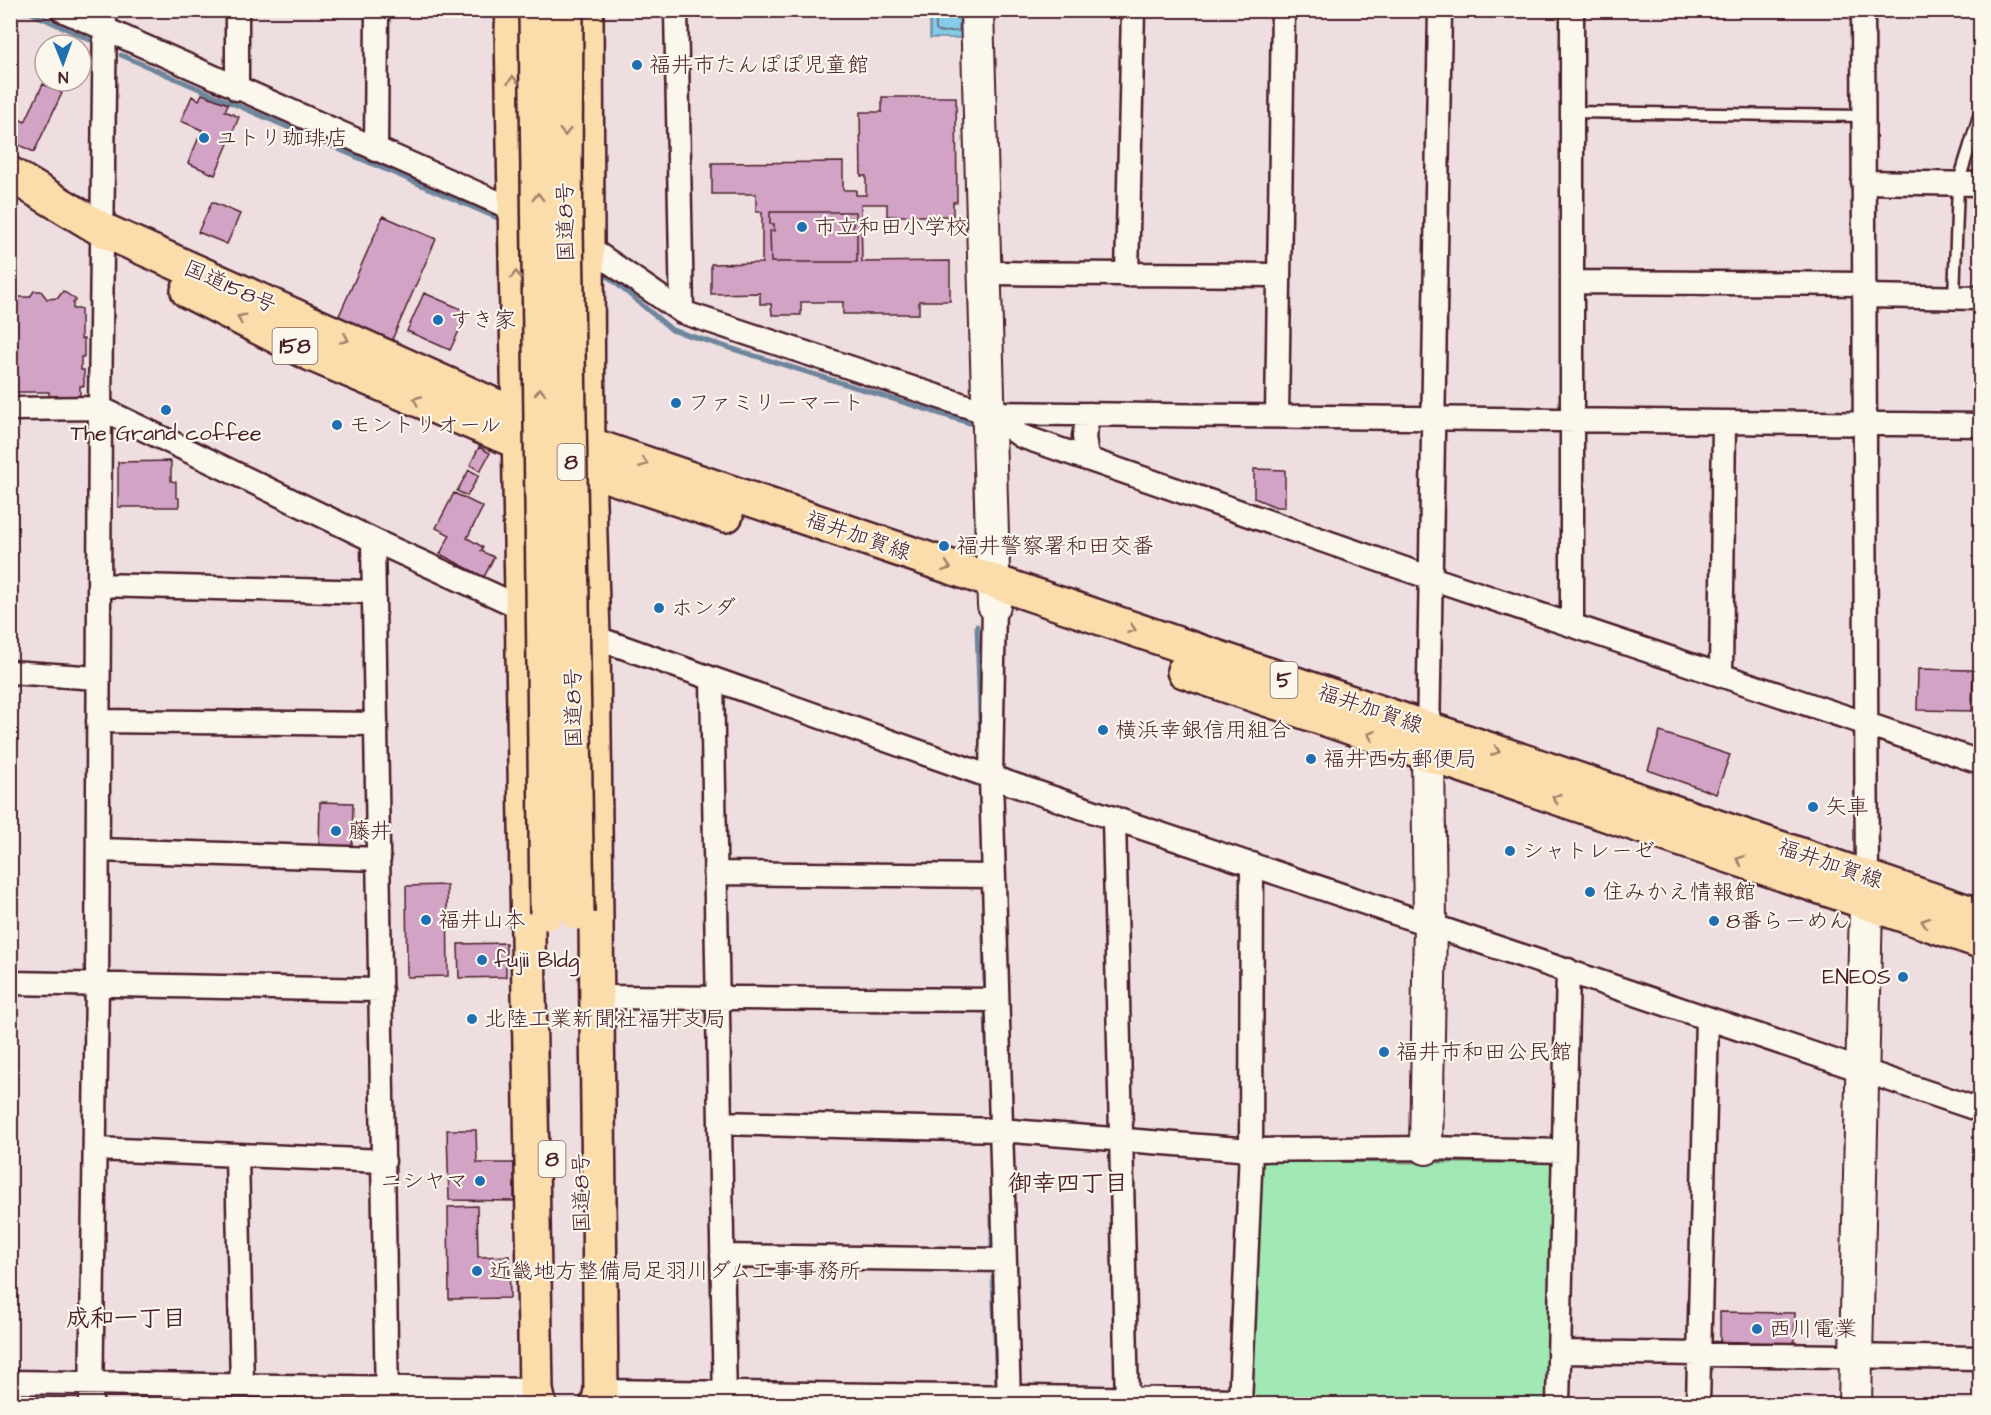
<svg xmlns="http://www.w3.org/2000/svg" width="1991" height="1415" viewBox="0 0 1991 1415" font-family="'Architects Daughter','Klee One',sans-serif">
  <rect width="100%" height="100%" fill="#efdee0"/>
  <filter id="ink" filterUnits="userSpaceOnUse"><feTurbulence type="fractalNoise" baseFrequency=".0167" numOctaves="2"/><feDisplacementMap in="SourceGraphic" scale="12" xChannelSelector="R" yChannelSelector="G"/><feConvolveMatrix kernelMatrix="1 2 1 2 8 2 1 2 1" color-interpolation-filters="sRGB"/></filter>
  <g filter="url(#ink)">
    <!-- green -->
    <path fill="#a1e8b5" stroke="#768470" stroke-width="1.5" d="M1265,1162L1555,1163L1548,1404H1250L1256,1170Z"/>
    <!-- water -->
    <path fill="#86cbe7" stroke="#6e869c" stroke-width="1.5" d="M930,11H966V38H930Z"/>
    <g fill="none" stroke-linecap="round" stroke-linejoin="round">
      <!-- shore -->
      <path stroke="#626476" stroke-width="1.5" d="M936,10V30L939,32L959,31L960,11"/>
      <!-- stream -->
      <path stroke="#6e869c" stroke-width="5" d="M25,10L90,40
        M121,55L502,220
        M599,269L672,330L973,424L974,428
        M975,480L976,555
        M977,626L981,750
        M984,931L985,991
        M986,1013L988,1071
        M992,1187V1254
        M993,1277L997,1388"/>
    </g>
    <!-- building -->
    <path fill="#d2a3c5" stroke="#4a1f2b" stroke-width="1.5" d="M43,84L62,93L34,152L10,141V115L25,122Z
      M202,94L228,104L225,111L239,117L215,175L188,163L202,130L181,121L192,96L199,100Z
      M882,97H956L957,202H953V216H887V204H861L862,262L950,261V301H919V314H843V302H801V315H772L771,304H760V293L711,294V264L762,263V212H756V194H712V163L843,162V190H856V195H866V176H861L860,112H882Z
      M212,202L240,214L227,244L198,232Z
      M770,212H856V220H853V232H857V262H771L770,231H774V224H770Z
      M383,216L436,239L391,342L338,318Z
      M10,289H16V378H10Z
      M34,291H41L47,299L58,298L63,291L76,300L73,303V309H81V339H84V357H81V370H84V386H80V397H49V392H13V390H10V378H16V297H30Z
      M424,293L468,312L450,350L407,331Z
      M479,447L490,453L480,471L470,465Z
      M171,461V481L176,482V497L179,498V507H118V462Z
      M1254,469L1285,470V507H1276L1254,498Z
      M469,470L479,475L467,496L457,491Z
      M454,493L483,507L467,538L483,547L481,551L494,557L484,577L440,554L450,535L436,528Z
      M1918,669L1973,670L1972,711L1917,710Z
      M1660,732L1730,755L1716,794L1648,770Z
      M320,802L353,803L352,846H319Z
      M447,885L448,976L407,977L406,886Z
      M506,943V977L459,978L458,944Z
      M447,1130H476L477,1163H514V1201L449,1200Z
      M477,1206L478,1257L509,1256L510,1298L449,1299L448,1207Z
      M1720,1312L1795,1313L1794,1346H1720Z"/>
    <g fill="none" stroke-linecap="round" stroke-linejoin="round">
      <!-- lane casing -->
      <g stroke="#4a1f2b" stroke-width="15">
        <path id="lane" d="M1572,112L1863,116
          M1954,298L1958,184L1980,113"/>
      </g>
      <!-- street casing -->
      <g stroke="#4a1f2b" stroke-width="27">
        <path id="street" d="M62,10L515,210
          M676,10L682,312
          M1863,10L1867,891
          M237,89V10
          M376,150L377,10
          M1863,182L1980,184
          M588,252L598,254L682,312L988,413L1021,436L1431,578L1980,762
          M984,273L1279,275
          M1127,275L1133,10
          M1573,282L1864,284
          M1864,296L1980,298
          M10,409L100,408L373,540L533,613
          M988,413L1980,425
          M1277,416L1283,10
          M1087,459L1084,436L1089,414
          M373,540L387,1404
          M99,585L374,592
          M994,605L991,777L1009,1404
          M1572,624V10
          M580,632L991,777L1980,1110
          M10,672L98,678
          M1721,674L1724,422
          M712,679L725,1404
          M98,721L376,724
          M1428,741L1440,10
          M1114,818L1127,1404
          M98,850L379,859
          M715,873L994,876
          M10,983L381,990
          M597,997L997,1000
          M720,1123L1000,1130L1251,1150L1426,1148L1564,1151
          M95,1149L384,1161
          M237,1155L242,1386
          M722,1256L1004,1260
          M1559,1352L1980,1358
          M10,1382L536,1390
          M601,1391L1240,1400
          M91,1404L97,984L100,408L105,10
          M1240,1404L1251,1150L1252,864
          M1558,1404L1568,970
          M1698,1404L1707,1018"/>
      </g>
      <!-- secondary casing -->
      <g stroke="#4a1f2b" stroke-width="36">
        <path id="secondary" d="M977,10L994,605
          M1426,1148L1430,923L1428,755
          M1855,1404L1866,902"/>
      </g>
      <!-- primary casing -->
      <g stroke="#4a1f2b" stroke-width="38">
        <path id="primary" d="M588,444L1980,916
          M588,469L726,515
          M1184,671L1980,941"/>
      </g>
      <!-- highway casing -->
      <g stroke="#4a1f2b" stroke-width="38">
        <path id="highway" d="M513,10L512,30L536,1390L539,1404
          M586,10L588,469L593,637L601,1391L598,1404
          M10,174L103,230L536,424
          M188,291L311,354L539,451"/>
      </g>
      <!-- lane -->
      <use href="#lane" stroke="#fbf7ec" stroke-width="10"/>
      <!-- street -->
      <use href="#street" stroke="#fbf7ec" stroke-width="22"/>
      <!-- secondary -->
      <use href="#secondary" stroke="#fbf7ec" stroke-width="32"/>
      <!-- primary -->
      <use href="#primary" stroke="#faddab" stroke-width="33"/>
      <!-- highway -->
      <use href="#highway" stroke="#faddab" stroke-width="33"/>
      <!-- highway-bridge casing -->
      <g stroke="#4a1f2b" stroke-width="38" stroke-linecap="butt">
        <path id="highway-bridge" d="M536,10L547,913
          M566,10L565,166L577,913"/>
      </g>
      <!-- highway-bridge -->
      <use href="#highway-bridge" stroke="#faddab" stroke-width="33"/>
    </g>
    <!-- one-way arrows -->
    <defs><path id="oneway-chevron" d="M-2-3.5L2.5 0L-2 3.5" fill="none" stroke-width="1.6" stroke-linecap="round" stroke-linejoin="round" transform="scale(1.5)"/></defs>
    <g stroke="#a27e6b">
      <use href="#oneway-chevron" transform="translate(513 80) rotate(-91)"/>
      <use href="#oneway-chevron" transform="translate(565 132) rotate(90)"/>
      <use href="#oneway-chevron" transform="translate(538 197) rotate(-91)"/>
      <use href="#oneway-chevron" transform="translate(516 275) rotate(-91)"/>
      <use href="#oneway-chevron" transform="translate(241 318) rotate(-153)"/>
      <use href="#oneway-chevron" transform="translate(345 339) rotate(24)"/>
      <use href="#oneway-chevron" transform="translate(540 392) rotate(-91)"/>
      <use href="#oneway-chevron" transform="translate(417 400) rotate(-157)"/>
      <use href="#oneway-chevron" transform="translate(644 463) rotate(19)"/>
      <use href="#oneway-chevron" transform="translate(947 567) rotate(19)"/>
      <use href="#oneway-chevron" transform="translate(1132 629) rotate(19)"/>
      <use href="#oneway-chevron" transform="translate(1371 735) rotate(-161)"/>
      <use href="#oneway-chevron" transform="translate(1496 751) rotate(19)"/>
      <use href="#oneway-chevron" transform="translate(1556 798) rotate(-161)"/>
      <use href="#oneway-chevron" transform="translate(1740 860) rotate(-161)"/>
      <use href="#oneway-chevron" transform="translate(1925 922) rotate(-161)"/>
    </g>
  </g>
  <!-- markers -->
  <g fill="#1f6fb2" stroke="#fbf7ec" stroke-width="2">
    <circle cx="637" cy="65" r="6"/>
    <circle cx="204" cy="138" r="6"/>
    <circle cx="802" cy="227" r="6"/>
    <circle cx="438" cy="320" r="6"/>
    <circle cx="676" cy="403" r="6"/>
    <circle cx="166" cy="410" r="6"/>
    <circle cx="337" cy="425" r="6"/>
    <circle cx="944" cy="546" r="6"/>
    <circle cx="659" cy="608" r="6"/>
    <circle cx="1103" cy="730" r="6"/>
    <circle cx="1311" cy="759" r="6"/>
    <circle cx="1813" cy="807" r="6"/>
    <circle cx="336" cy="831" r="6"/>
    <circle cx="1510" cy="851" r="6"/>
    <circle cx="1590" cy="892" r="6"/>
    <circle cx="426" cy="920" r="6"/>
    <circle cx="1714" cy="921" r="6"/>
    <circle cx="482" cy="960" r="6"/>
    <circle cx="1903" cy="977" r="6"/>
    <circle cx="472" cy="1019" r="6"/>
    <circle cx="1384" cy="1052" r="6"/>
    <circle cx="480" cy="1181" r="6"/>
    <circle cx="477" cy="1271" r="6"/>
    <circle cx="1757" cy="1329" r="6"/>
  </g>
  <g text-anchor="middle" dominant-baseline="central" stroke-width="4.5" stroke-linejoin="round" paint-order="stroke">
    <!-- shield labels -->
    <g fill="#fbf7ec" stroke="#7f6065" stroke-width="1.5">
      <rect x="272.5" y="328" width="45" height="36" rx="4.5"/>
      <rect x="557.5" y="444" width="27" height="36" rx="4.5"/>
      <rect x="1270.5" y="662" width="27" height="36" rx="4.5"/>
      <rect x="538.5" y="1141" width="27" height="36" rx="4.5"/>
    </g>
    <g font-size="21" font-weight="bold" fill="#4a1f2b">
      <text x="295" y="346">158</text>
      <text x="571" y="462">8</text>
      <text x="1284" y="680">5</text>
      <text x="552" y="1159">8</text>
    </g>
    <!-- poi labels -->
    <g font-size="22" fill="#4a1f2b" stroke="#fbf7ec" text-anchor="start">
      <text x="649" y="65">福井市たんぽぽ児童館</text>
      <text x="216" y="138">ユトリ珈琲店</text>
      <text x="814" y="227">市立和田小学校</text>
      <text x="450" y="320">すき家</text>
      <text x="688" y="403">ファミリーマート</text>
      <text x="349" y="425">モントリオール</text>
      <text x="166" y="433" text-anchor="middle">The Grand coffee</text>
      <text x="956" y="546">福井警察署和田交番</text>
      <text x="671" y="608">ホンダ</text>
      <text x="1115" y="730">横浜幸銀信用組合</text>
      <text x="1323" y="759">福井西方郵便局</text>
      <text x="1825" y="807">矢車</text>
      <text x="348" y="831">藤井</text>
      <text x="1522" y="851">シャトレーゼ</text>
      <text x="1602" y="892">住みかえ情報館</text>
      <text x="438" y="920">福井山本</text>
      <text x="1726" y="921">8番らーめん</text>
      <text x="494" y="960">fujii Bldg</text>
      <text x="1891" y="977" text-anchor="end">ENEOS</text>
      <text x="484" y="1019">北陸工業新聞社福井支局</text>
      <text x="1396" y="1052">福井市和田公民館</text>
      <text x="468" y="1181" text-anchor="end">ニシヤマ</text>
      <text x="489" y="1271">近畿地方整備局足羽川ダム工事事務所</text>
      <text x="1769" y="1329">西川電業</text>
    </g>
    <!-- street labels -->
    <g font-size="22" fill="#4a1f2b" stroke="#fbf7ec">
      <text transform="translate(566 222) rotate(-91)">国道8号</text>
      <text transform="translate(230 287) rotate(24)">国道158号</text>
      <text transform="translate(858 536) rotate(19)">福井加賀線</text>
      <text transform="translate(574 708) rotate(-91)">国道8号</text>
      <text transform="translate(1370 709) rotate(19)">福井加賀線</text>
      <text transform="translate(1830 864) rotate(19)">福井加賀線</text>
      <text transform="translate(582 1193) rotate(-91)">国道8号</text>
    </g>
    <!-- neighbourhood labels -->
    <g font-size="24" font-weight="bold" fill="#4a1f2b" stroke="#fbf7ec">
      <text x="1068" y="1184">御幸四丁目</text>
      <text x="126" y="1319">成和一丁目</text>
    </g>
  </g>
  <!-- margin -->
  <rect width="1991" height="1415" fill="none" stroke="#fbf7ec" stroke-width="36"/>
  <rect x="18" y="18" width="1955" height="1379" fill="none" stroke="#4a1f2b" stroke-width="2" filter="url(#ink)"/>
  <!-- north arrow -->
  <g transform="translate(63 63) rotate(179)"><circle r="28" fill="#fbf7ec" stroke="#b4a19f" stroke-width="1.5"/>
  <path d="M0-4.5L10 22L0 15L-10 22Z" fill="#1f6fb2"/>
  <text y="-9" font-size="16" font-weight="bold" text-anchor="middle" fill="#4a1f2b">N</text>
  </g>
</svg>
